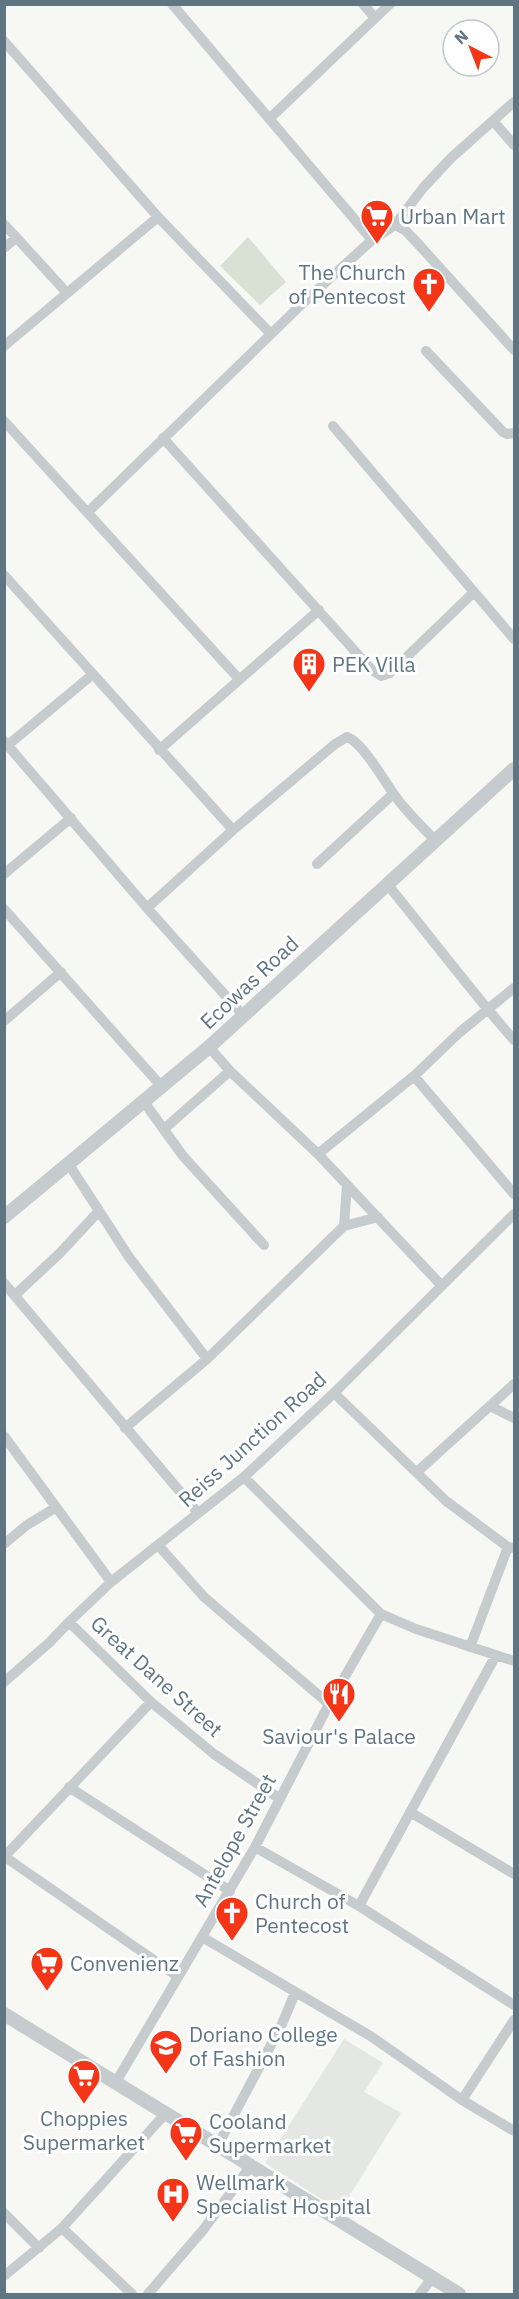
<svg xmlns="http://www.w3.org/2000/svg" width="519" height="2299" viewBox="0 0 519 2299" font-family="'IBM Plex Sans',sans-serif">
  <rect width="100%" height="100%" fill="#f7f7f4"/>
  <!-- built -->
  <path fill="#e5e7e5" d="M344,2039L383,2063L364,2092L401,2113L340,2211L265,2163Z"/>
  <!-- green -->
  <path fill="#d9e0d4" d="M248,237L286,282L260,305L220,266Z"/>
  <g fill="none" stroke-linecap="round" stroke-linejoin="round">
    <!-- minor -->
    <path stroke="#c6cbce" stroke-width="10" d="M172,4L372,240
      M363,4L375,18
      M4,41L158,217L271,334
      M270,118L390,4
      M494,122L514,145
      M4,224L67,293
      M395,225L405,230L421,247L514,350
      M4,248L16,238
      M4,346L158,217
      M426,351L503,432L507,434L514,433
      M4,421L239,679
      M333,426L514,639
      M163,438L371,669L381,676L390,673L473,593
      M88,512L304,302L372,240L395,225L423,188L451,158L514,102
      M4,575L233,830
      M4,741L147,908L243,1015
      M8,745L93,674
      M159,750L319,610
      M317,864L393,794
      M4,874L71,818
      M387,884C430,936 470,990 514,1040
      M147,908L233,830L335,744L347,737C365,743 389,791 403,806C413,818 424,829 435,840
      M4,909L162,1087
      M4,1021L61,972
      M209,1047L230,1071L318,1154L441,1285
      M414,1076L514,1194
      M144,1102L183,1156L264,1245
      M164,1129L230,1071
      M318,1154L414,1076L460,1032L514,988
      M68,1163L129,1257L207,1359
      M344,1226L347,1185
      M4,1283L198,1513
      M15,1295L60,1253L99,1211
      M334,1393L446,1501L508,1547L514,1548
      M490,1406L514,1418
      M125,1428L207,1359L344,1226L378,1217
      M4,1436L111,1582
      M417,1472L514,1384
      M244,1477L381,1614L416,1629L514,1661
      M4,1544L27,1525L55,1508
      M159,1546L204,1597L329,1704
      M69,1622L151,1702L214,1754L280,1799
      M470,1647L508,1547
      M4,1682L50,1642L69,1622L111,1582L244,1477L334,1393L514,1214
      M69,1787L230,1891
      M410,1812L514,1874
      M255,1847L359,1906L514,2005
      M4,1857L151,1702
      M5,1857L177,1976
      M359,1906L496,1655
      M202,1937L372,2037L462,2100L514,2131
      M116,2082L255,1847L329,1704L381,1614
      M462,2100L514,2020
      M218,2145L282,2024L295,1993
      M4,2213L39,2248
      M62,2228L132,2294
      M4,2276L62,2228L166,2113
      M148,2294L203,2230L250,2167
      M420,2294L432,2278"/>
    <!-- tertiary -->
    <path stroke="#c6cbce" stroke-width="14" d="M4,1217L209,1047L514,769
      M4,2014L459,2294"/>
  </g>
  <!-- icons -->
  <defs>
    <g id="supermarket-pin" transform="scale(1.725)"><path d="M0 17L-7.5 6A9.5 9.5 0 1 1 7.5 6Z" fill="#f43517" stroke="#fff"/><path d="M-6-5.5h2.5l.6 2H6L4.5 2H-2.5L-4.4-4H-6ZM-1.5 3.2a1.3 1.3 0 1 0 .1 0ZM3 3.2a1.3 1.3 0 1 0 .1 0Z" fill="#fff"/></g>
    <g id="church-pin" transform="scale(1.725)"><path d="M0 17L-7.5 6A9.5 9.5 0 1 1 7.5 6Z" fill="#f43517" stroke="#fff"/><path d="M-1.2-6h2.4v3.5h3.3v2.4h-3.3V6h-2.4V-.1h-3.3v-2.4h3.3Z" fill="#fff"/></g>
    <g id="building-pin" transform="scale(1.725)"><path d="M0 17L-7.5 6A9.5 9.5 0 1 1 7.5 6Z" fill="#f43517" stroke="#fff"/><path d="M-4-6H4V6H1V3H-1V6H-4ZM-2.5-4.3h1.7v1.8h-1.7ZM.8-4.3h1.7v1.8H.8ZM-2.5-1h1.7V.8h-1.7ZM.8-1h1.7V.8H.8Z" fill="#fff"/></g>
    <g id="restaurant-pin" transform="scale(1.725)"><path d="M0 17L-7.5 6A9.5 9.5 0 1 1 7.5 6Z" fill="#f43517" stroke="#fff"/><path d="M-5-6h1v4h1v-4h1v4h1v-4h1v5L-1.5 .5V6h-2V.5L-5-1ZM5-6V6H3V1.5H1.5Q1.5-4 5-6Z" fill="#fff"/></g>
    <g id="university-pin" transform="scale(1.725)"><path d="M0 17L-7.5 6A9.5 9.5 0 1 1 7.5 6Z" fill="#f43517" stroke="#fff"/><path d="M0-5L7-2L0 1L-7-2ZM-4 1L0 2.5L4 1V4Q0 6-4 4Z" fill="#fff"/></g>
    <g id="hospital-pin" transform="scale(1.725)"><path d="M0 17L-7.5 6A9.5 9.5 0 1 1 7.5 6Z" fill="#f43517" stroke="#fff"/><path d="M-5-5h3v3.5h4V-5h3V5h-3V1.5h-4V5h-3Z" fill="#fff"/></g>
  </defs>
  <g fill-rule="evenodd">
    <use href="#supermarket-pin" x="377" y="216"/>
    <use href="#church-pin" x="429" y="284"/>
    <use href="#building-pin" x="309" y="664"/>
    <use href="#restaurant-pin" x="339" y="1694"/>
    <use href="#church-pin" x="232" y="1913"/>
    <use href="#supermarket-pin" x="47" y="1963"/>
    <use href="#university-pin" x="166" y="2046"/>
    <use href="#supermarket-pin" x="84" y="2076"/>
    <use href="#supermarket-pin" x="186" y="2133"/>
    <use href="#hospital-pin" x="173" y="2194"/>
  </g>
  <g text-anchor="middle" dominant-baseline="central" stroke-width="6" stroke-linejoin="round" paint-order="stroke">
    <!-- poi labels -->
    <g font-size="21" fill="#5f7682" stroke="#fff" text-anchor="start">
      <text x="400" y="216">Urban Mart</text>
      <text x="406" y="272" text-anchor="end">The Church<tspan x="406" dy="24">of Pentecost</tspan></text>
      <text x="332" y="664">PEK Villa</text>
      <text x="339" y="1736" text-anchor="middle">Saviour's Palace</text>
      <text x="255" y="1901">Church of<tspan x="255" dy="24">Pentecost</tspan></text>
      <text x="70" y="1963">Convenienz</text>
      <text x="189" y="2034">Doriano College<tspan x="189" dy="24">of Fashion</tspan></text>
      <text x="84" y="2118" text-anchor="middle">Choppies<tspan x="84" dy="24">Supermarket</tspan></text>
      <text x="209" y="2121">Cooland<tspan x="209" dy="24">Supermarket</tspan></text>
      <text x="196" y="2182">Wellmark<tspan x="196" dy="24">Specialist Hospital</tspan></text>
    </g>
    <!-- street labels -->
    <g font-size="21" fill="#5f7682" stroke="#fff">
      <text transform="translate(249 982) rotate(-43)">Ecowas Road</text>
      <text transform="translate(252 1439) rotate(-42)">Reiss Junction Road</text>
      <text transform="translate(157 1676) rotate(42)">Great Dane Street</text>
      <text transform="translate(234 1840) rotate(-61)">Antelope Street</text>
    </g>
  </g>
  <!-- border -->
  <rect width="519" height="2299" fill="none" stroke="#5f7682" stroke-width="12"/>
  <!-- north arrow -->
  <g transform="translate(471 48) rotate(318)"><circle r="28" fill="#ffffff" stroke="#bfc8cd" stroke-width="1.5"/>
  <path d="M0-4.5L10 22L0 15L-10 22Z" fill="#f43517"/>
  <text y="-9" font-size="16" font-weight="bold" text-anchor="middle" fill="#5f7682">N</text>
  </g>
</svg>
